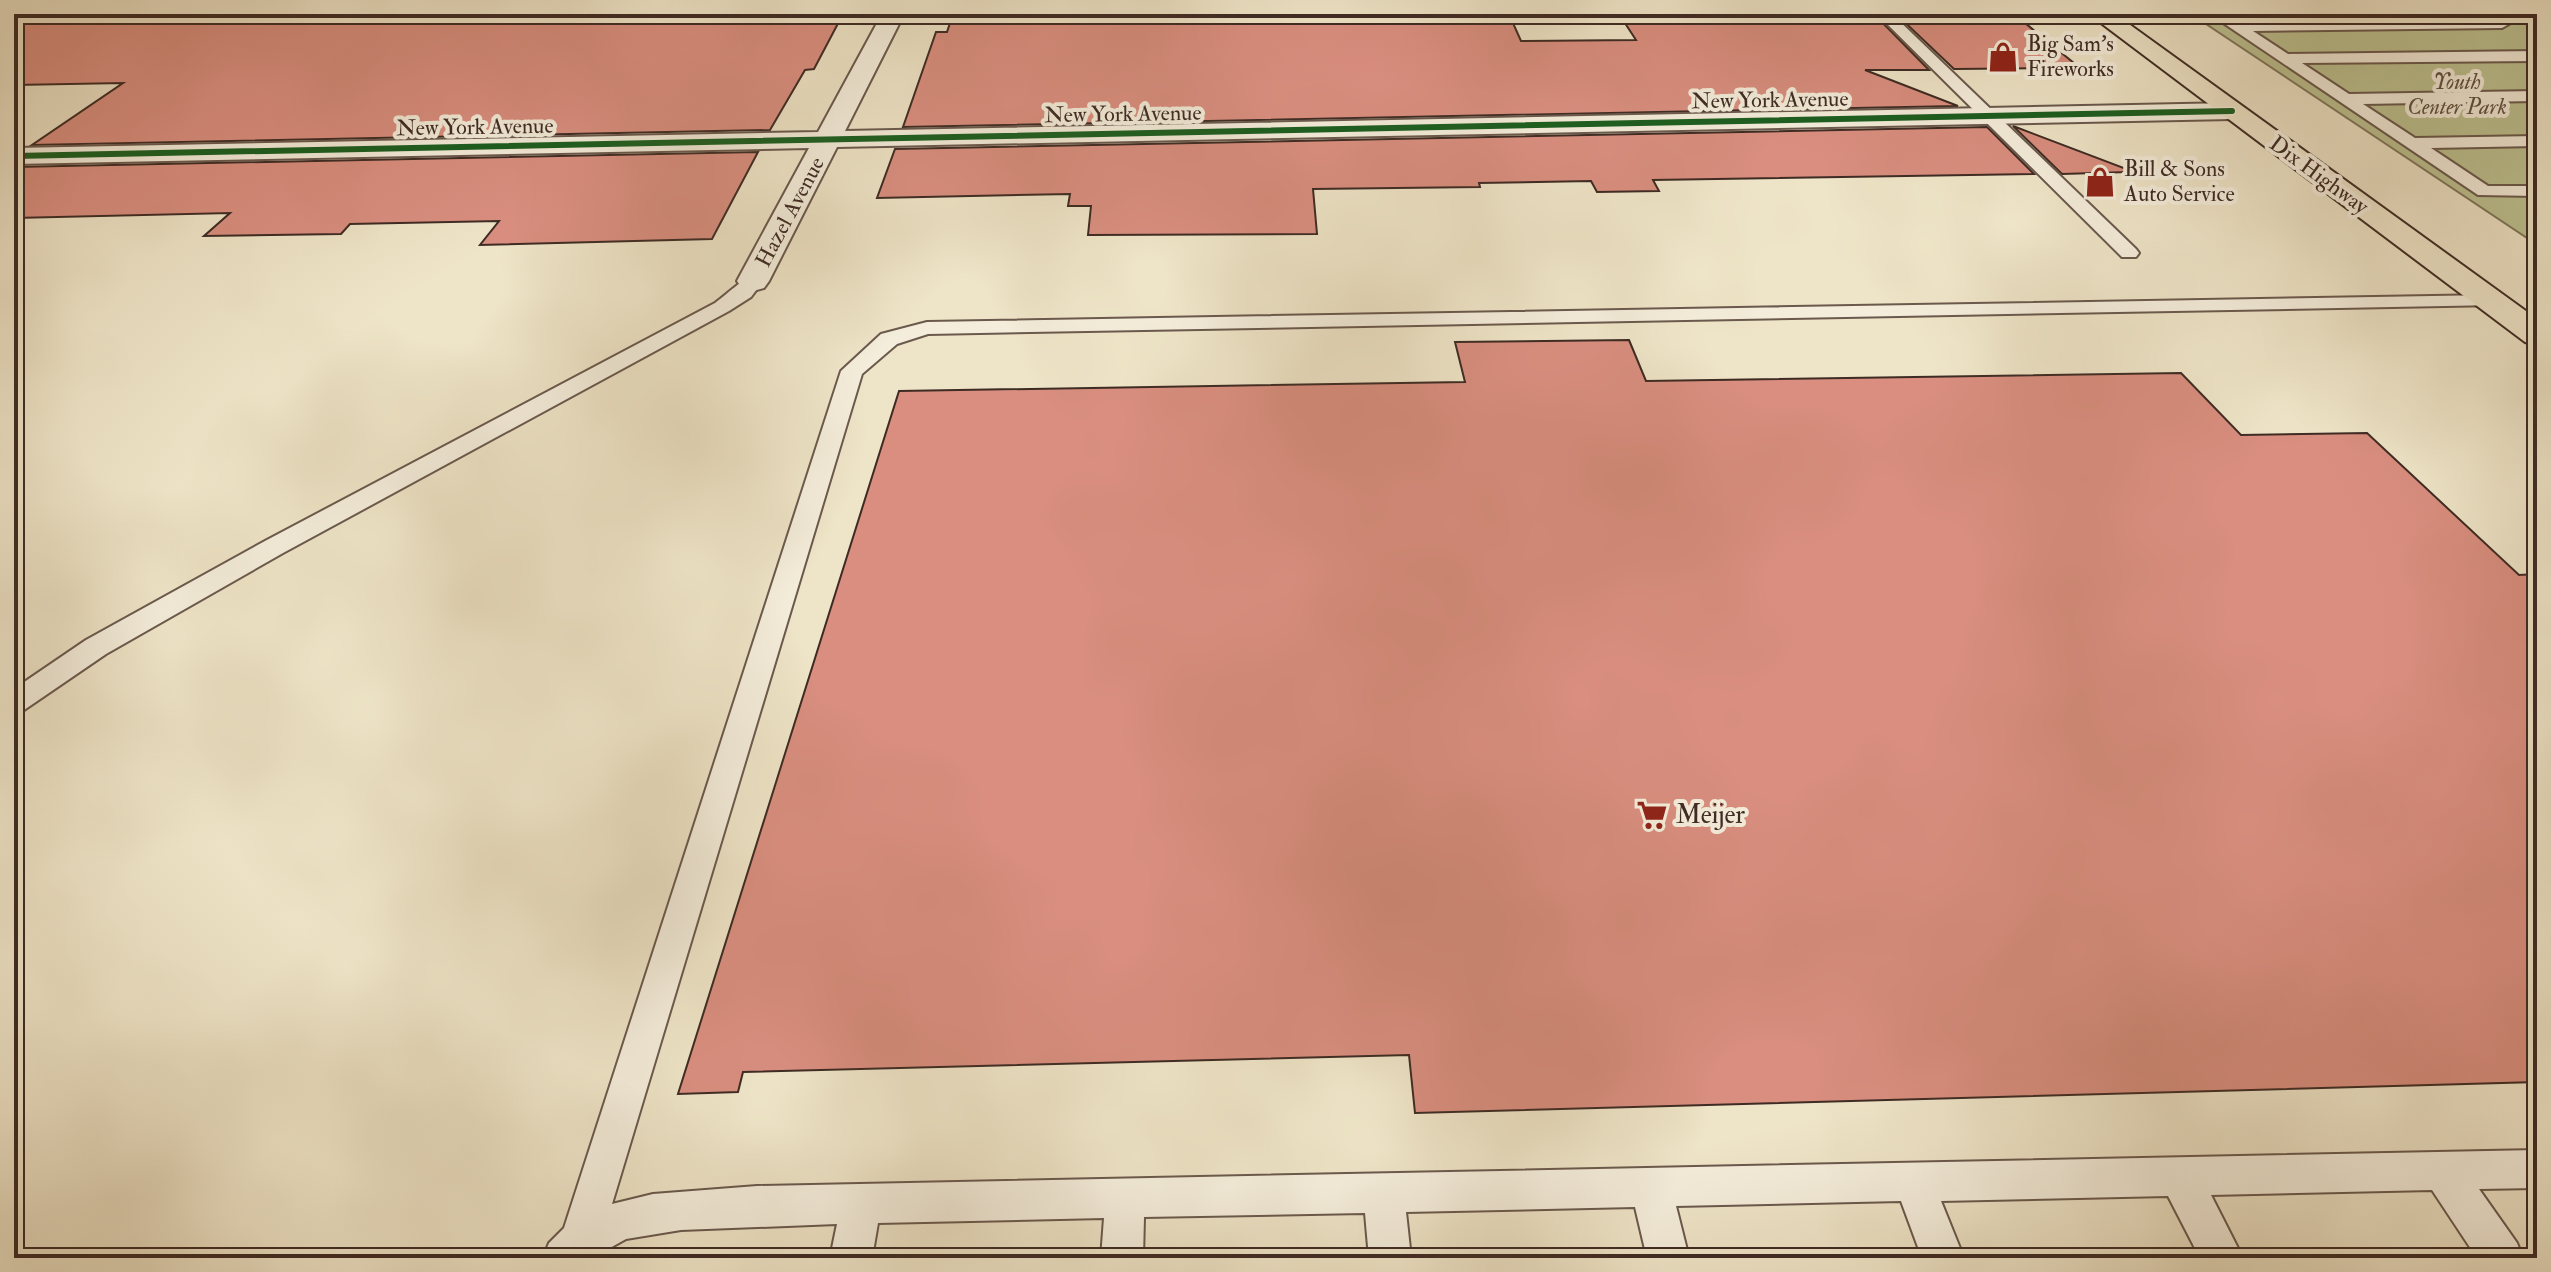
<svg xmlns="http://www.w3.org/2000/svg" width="2551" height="1272" viewBox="0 0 2551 1272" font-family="'IM FELL Double Pica',serif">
  <rect width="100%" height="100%" fill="#eee4c7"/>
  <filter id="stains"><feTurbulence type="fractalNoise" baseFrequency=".0025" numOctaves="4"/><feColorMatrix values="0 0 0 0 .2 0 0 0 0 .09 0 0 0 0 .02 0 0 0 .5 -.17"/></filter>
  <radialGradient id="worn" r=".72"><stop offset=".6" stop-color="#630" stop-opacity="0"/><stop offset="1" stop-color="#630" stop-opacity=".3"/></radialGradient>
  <!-- green -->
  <path fill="#bdc292" stroke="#7e765b" stroke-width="2" d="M2191,14H2537V244H2536Z"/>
  <!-- building -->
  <path fill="#d98e7f" stroke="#3e2b24" stroke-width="2" d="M370,14H843L814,69L805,70L770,130L32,145L123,83L14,85V21Z
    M953,14H1373V24L1513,23L1521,41L1636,40L1621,17L1874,14L1929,70H1865L1958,106L903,127L936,32H947Z
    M1896,14H2014L2080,68L1954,69Z
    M2013,126L2129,170L2128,172L2062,174Z
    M1987,127L2034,174L1653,180L1659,191L1597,192L1591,181L1479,183L1480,187L1313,189L1317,234L1088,235L1091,206H1068L1070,194L877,198L895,149Z
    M758,152L712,239L480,245L499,221L350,224L341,234L204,236L230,213L14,218V167Z
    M1629,340L1646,381L2181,373L2241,435L2367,433L2519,575L2537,574V1082L1415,1113L1409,1055L743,1072L738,1092L678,1094L899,391L1465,382L1455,342Z"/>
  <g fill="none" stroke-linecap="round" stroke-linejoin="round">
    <!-- service casing -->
    <g stroke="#6a594d" stroke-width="4">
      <path id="service" d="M1877,14H1892L2136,249L2139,253L2136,257H2122Z
        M2210,14H2227L2240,23L2507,21L2509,24L2502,28L2253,31L2288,54L2537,51V61L2302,63L2349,94L2537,91V101L2363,104L2415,138L2537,136V146L2431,148L2488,186H2537V196L2478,195Z
        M753,275L763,281L751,297L729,311L283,553L106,654L24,710L14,713V689L86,640L265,541L715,303C725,296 745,277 753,275Z
        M2491,295L2498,297L2501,301L2498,305L928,334L897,344L862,374L612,1204L653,1194L757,1186L2537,1150V1188L2479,1189L2517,1243L2523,1258H2477L2432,1190L2211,1195L2243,1258H2200L2168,1196L1941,1201L1964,1258H1922L1901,1201L1676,1206L1689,1258H1647L1635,1207L1406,1212L1411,1258H1369L1365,1213L1144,1217L1143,1258H1101L1104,1218L878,1223L872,1258H830L837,1224L681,1230L626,1239L592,1258H543L549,1243L564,1228L841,371L881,334L927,322Z"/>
    </g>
    <!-- minor casing -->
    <g stroke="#6a594d" stroke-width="4">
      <path id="minor" d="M882,14H904L845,131L2232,103L2241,106L2245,111L2241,116L2232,119L837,147L769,281L764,288L753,291L742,288L737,281L809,148L14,164V148L818,132Z"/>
    </g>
    <!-- primary casing -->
    <g stroke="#3e2b24" stroke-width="4">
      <path id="primary" d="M2089,14H2115L2537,319V345L2525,342Z"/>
    </g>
    <!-- service -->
    <use href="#service" fill="#f4eddb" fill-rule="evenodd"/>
    <!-- minor -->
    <use href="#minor" fill="#f4eddb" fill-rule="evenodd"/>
    <!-- primary -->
    <use href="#primary" fill="#eee4c7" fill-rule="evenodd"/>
    <!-- cycleway casing -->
    <g stroke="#f4eddb" stroke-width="9">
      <path id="cycleway" d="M14,156L2232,111"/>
    </g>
    <!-- cycleway -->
    <use href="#cycleway" stroke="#1b5e20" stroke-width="6"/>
  </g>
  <!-- icons -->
  <defs>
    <g id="shop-bare" transform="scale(2.4)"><path d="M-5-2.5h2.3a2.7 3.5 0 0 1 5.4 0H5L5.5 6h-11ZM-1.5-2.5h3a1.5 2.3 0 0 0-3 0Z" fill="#8f2418" stroke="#f4eddb" stroke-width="2.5" paint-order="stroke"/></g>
    <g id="supermarket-bare" transform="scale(2.4)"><path d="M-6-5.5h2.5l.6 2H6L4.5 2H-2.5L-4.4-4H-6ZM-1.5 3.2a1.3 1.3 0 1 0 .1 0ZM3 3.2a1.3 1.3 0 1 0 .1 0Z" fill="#8f2418" stroke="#f4eddb" stroke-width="2.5" paint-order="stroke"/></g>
  </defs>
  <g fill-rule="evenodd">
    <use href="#shop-bare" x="2003" y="57"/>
    <use href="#shop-bare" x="2100" y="182"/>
    <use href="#supermarket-bare" x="1652" y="815"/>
  </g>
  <g text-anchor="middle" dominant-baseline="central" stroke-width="8" stroke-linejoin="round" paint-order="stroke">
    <!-- far-poi labels -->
    <g font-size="22" fill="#3e2b24" stroke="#f4eddb" text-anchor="start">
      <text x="2027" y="44">Big Sam's<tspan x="2027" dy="25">Fireworks</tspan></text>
      <text x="2124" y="169">Bill &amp; Sons<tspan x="2124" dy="25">Auto Service</tspan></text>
    </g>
    <!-- far-park labels -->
    <g font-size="22" font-style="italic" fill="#5e5140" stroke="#f4eddb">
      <text x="2457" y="82">Youth<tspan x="2457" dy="25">Center Park</tspan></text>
    </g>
    <!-- far-street labels -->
    <g font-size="22" fill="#3e2b24" stroke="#f4eddb">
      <text transform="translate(1770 100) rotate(-1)">New York Avenue</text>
      <text transform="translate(1123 114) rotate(-1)">New York Avenue</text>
      <text transform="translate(475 127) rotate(-1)">New York Avenue</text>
      <text transform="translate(2319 175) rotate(36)">Dix Highway</text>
      <text transform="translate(790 212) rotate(-62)">Hazel Avenue</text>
    </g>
    <!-- poi labels -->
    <g font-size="26" fill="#3e2b24" stroke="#f4eddb" text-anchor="start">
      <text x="1676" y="815">Meijer</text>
    </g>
  </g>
  <!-- margin -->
  <rect width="2551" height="1272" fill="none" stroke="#eee4c7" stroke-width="48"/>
  <rect x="16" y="16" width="2519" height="1240" fill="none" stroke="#3e2b24" stroke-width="4"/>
  <rect x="24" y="24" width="2503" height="1224" fill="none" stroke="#3e2b24" stroke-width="2"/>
  <rect width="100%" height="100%" filter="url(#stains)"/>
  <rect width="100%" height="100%" fill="url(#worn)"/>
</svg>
